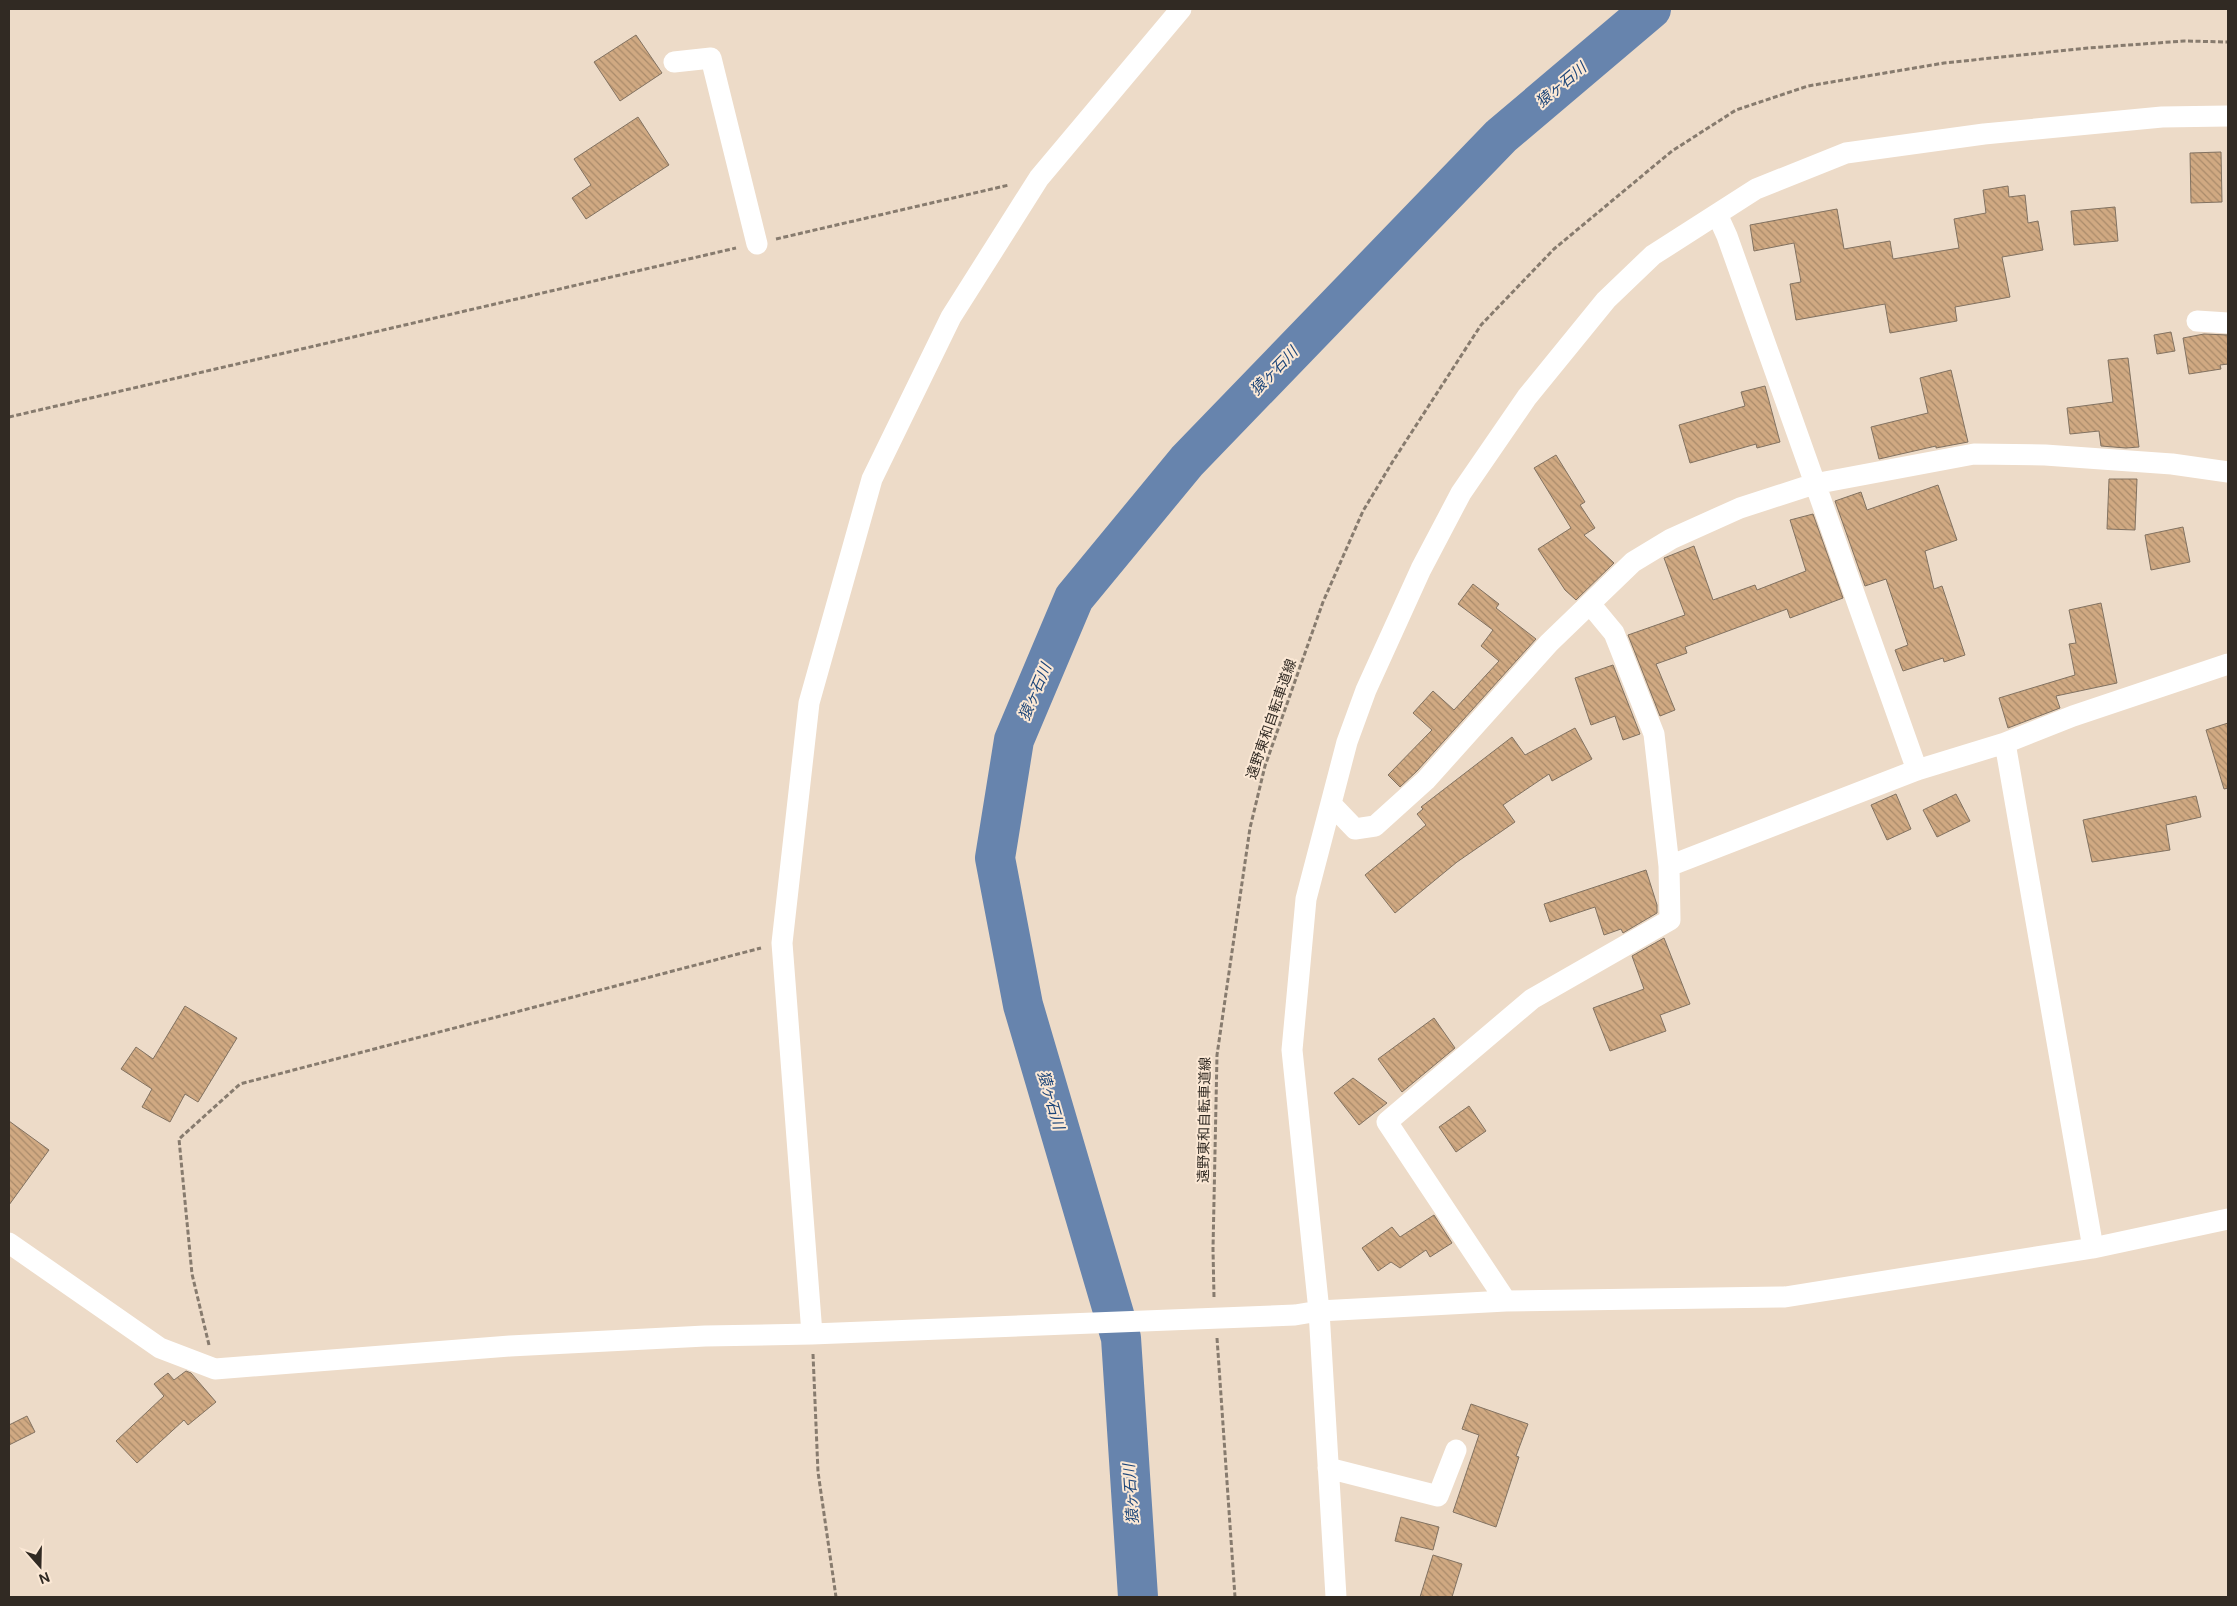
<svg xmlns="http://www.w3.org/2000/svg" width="2237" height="1606" viewBox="0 0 2237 1606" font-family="'DM Sans','Noto Sans JP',sans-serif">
  <defs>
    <pattern id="building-back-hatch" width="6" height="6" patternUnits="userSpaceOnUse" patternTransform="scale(1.25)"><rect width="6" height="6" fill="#d0a982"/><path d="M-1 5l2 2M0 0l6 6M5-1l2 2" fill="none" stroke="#a98a6a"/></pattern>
  </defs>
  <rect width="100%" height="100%" fill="#eddbc8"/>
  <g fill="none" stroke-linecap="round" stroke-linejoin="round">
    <!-- river -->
    <path stroke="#6784ad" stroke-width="40" d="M1138,1597L1121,1338L1023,1005L995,858L1014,740L1074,598L1187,461L1501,136L1651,9"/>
  </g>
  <!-- building -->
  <path fill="url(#building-back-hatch)" stroke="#827261" d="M636,35L662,73L620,101L594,62Z
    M638,117L669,165L586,219L572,198L591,185L574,159Z
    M2221,152L2222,202L2191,203L2190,153Z
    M2008,186L2009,197L2025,195L2028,223L2038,221L2043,250L2002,257L2010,297L1955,307L1957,321L1890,333L1885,304L1796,320L1790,284L1801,282L1794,243L1754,251L1750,225L1837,209L1844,249L1890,241L1893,259L1959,248L1954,219L1986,213L1983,190Z
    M2115,207L2118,241L2074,245L2071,211Z
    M2171,332L2175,351L2157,354L2154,335Z
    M2204,334L2228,335V364L2220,365L2221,369L2189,374L2183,338Z
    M2128,358L2139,447L2126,448L2101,446L2099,431L2070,434L2067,408L2113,402L2108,360Z
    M1951,370L1968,442L1936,448V446L1879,459L1871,427L1928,413L1920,378Z
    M1765,386L1780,442L1757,448L1756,444L1690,463L1679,425L1745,406L1741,392Z
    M1556,455L1585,502L1580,505L1595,528L1584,535L1614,563L1576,600L1565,590L1538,549L1571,528L1534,468Z
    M2109,479H2137L2135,530L2107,529Z
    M1938,485L1957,540L1925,551L1934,589L1942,586L1965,655L1944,662L1943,658L1903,671L1895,650L1908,645L1886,579L1865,586L1835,501L1861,492L1867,510Z
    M1813,514L1843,598L1790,618L1787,609L1685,647L1687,653L1656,664L1675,710L1660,716L1628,635L1685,615L1664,558L1694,546L1713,600L1755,585L1757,590L1806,571L1790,520Z
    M2183,527L2190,562L2151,570L2145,535Z
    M1473,584L1499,604L1496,608L1536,639L1417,771L1400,787L1388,775L1432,730L1413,713L1433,691L1454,710L1499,661L1481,646L1493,630L1458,604Z
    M2101,603L2117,683L2056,696L2060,708L2008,728L1999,698L2075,675L2069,644L2076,643L2069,610Z
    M1613,665L1640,734L1623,740L1615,716L1591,725L1575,678Z
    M2228,723V788L2224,789L2206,730Z
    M1575,728L1592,759L1552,781L1549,774L1503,805L1515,822L1457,862L1395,913L1365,875L1426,825L1417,814L1423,809L1421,807L1512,737L1525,755Z
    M1896,794L1911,829L1887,840L1871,805Z
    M1956,794L1970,821L1937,837L1923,810Z
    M2196,796L2201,817L2166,825L2170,850L2092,862L2083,820Z
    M1646,870L1657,905V913L1623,933L1621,929L1604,935L1595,907L1550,922L1544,904Z
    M1664,938L1690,1004L1660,1015L1666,1031L1610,1051L1593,1008L1644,989L1632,956Z
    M185,1006L237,1038L198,1102L185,1094L170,1122L142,1107L152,1089L121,1069L136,1047L153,1059Z
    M1434,1018L1455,1048L1402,1092L1378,1059Z
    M1353,1078L1387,1103L1359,1125L1334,1093Z
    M1469,1106L1486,1131L1456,1152L1439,1127Z
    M9,1121L49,1150L9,1205Z
    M1434,1215L1452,1243L1430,1257L1426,1250L1400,1268L1391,1262L1378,1271L1362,1248L1392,1227L1400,1237Z
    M186,1371L191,1373L216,1402L188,1425L184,1420L137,1463L116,1441L164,1396L154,1384L168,1373L174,1380Z
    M1471,1404L1528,1424L1516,1456L1519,1457L1496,1527L1453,1512L1479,1435L1462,1429Z
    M27,1416L35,1432L9,1445V1425Z
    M1401,1517L1439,1527L1433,1550L1395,1541Z
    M1433,1555L1462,1564L1452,1597H1420Z"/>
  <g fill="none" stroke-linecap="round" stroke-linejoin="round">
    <!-- path -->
    <path stroke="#877b6e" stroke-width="3" stroke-dasharray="5 2.5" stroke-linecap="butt" d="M776,239L1009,185
      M9,417L736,248
      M1214,1297L1213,1249L1217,1055L1250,828L1265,766L1323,602L1363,511L1393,461L1481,325L1554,249L1672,151L1736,110L1808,86L1944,63L2088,48L2184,41L2228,42
      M1217,1338L1235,1597
      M209,1345L192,1274L179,1139L240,1084L761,948
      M813,1354L818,1472L836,1597"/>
    <!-- minor -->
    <path stroke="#fff" stroke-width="21" d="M674,62L711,58L757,244
      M1717,214L1727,236L1917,770
      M2197,321L2228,323
      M1590,604L1614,633L1654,734L1669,866
      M2005,743L2093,1248
      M1331,804L1355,829L1375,826L1426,780L1549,643L1633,562L1671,539L1740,508L1814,484L1974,454L2045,455L2172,464L2228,472
      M9,1243L160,1348L215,1369L510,1346L705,1336L812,1334L1295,1315L1319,1311L1506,1301L1785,1297L2093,1248L2228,1219
      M1506,1301L1387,1122L1532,999L1670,920L1669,866L1917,770L2005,743L2073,716L2228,664
      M812,1334L782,943L809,703L872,479L951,317L1039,178L1181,9
      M1328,1468L1438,1496L1456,1450
      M1336,1597L1319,1311L1292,1050L1306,899L1347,742L1366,690L1421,569L1461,493L1527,397L1606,300L1653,255L1756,189L1846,153L1984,134L2162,117L2228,116"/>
  </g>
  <g text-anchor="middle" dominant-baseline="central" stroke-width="4" stroke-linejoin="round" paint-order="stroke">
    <!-- street labels -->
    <g font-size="14" fill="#312a23" stroke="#fbe8d5">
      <text transform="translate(1271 719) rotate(-71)">遠野東和自転車道線</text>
      <text transform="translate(1204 1120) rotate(-89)">遠野東和自転車道線</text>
    </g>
    <!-- water labels -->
    <g font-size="15" font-style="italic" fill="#1c4579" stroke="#fbe8d5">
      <text transform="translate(1561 85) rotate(-40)">猿ヶ石川</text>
      <text transform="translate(1274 371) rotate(-46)">猿ヶ石川</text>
      <text transform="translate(1035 692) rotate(-67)">猿ヶ石川</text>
      <text transform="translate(1051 1100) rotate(74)">猿ヶ石川</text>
      <text transform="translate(1131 1494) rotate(-94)">猿ヶ石川</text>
    </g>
  </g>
  <!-- border -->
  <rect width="2237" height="1606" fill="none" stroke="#312a23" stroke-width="20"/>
  <!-- north arrow -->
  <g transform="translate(40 1566) rotate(160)" stroke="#fbe8d5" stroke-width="4" paint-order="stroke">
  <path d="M0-4L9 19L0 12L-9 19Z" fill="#312a23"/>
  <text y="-8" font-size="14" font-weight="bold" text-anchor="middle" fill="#312a23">N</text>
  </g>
</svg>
